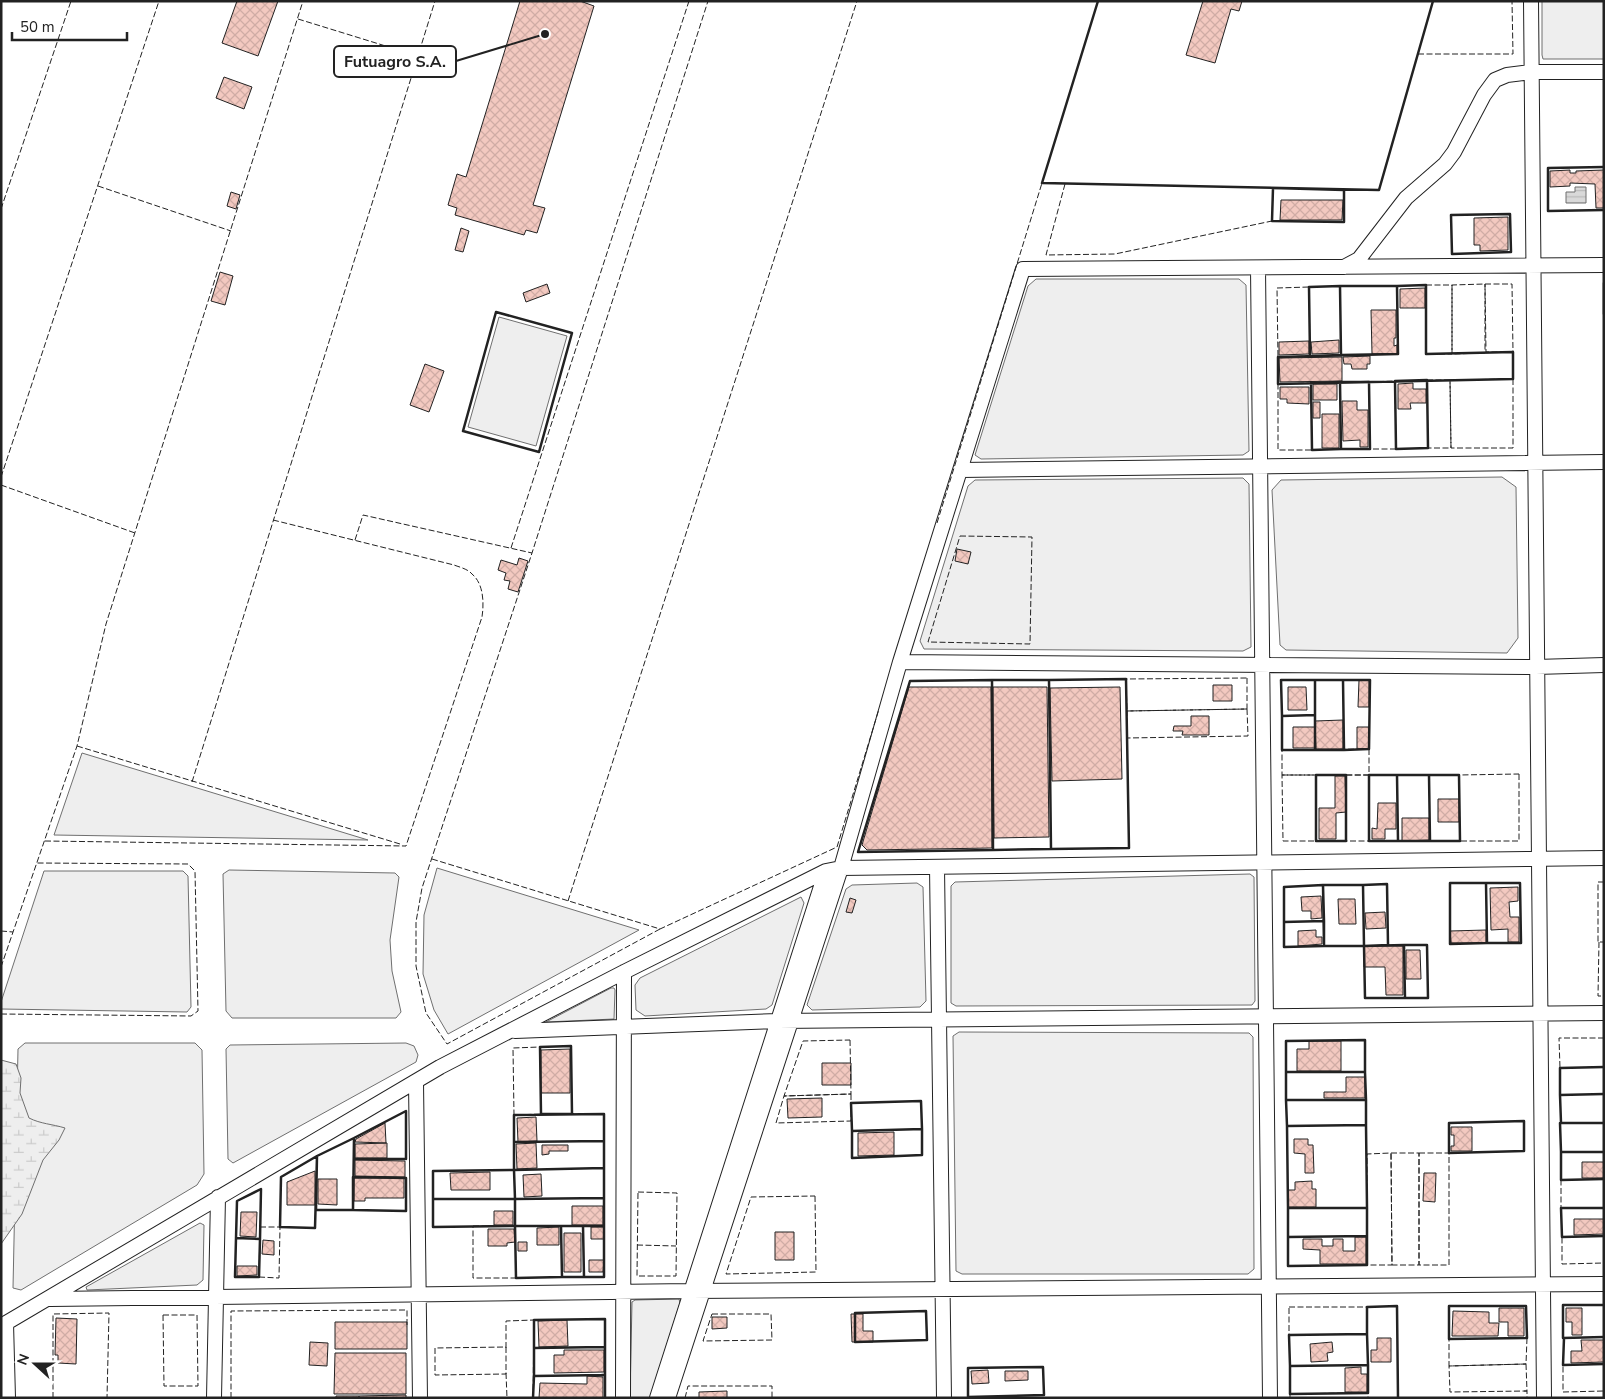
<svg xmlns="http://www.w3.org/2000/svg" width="1605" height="1399" viewBox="0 0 1605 1399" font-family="'Nunito Sans',sans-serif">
  <defs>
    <pattern id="wetland-marsh" width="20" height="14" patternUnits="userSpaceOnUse" patternTransform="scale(1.25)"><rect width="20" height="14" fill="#eee"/><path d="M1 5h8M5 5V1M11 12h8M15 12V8" fill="none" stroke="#ccc"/></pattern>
    <pattern id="water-rules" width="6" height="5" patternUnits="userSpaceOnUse" patternTransform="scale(1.25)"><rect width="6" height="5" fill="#d9d9d9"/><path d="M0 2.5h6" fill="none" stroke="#bababa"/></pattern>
    <pattern id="building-cross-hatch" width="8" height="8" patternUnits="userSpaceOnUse" patternTransform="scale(1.25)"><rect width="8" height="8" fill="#f3c9c0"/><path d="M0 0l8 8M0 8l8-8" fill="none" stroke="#d0aca5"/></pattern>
  </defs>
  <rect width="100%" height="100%" fill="#fff"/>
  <!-- green -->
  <path fill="#eee" stroke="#6f6f6f" d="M1542,1H1604V59H1543L1542,55Z
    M1036,279H1239L1246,285L1249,451L1243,455L981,459L975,455L1028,286Z
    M499,317L567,336L536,446L468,427Z
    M1502,477L1516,487L1518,638L1507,653L1286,650L1280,645L1272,490L1281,480Z
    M1243,478L1249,484L1251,647L1243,651L924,649L920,641L968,486L975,480Z
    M82,753L368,840L54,835Z
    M437,868L639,930L448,1034L434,1010L423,974L424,915Z
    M229,870L395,873L399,877L390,940L392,971L401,1012L396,1018H232L226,1011L223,874Z
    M44,871H183L188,876L191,1007L187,1012L1,1009V1002Z
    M1250,874L1254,877L1255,1001L1252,1005L956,1006L951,1003V886L955,882Z
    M917,883L923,887L926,1001L920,1007L812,1010L807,1005L846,889L852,885Z
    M801,897L804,903L772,1005L766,1009L645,1016L636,1010L635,985L640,978Z
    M611,988H614L615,990L614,1019L546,1022Z
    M959,1032L1249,1033L1253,1037L1254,1269L1248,1274H962L956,1271L953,1036Z
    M25,1043H195L202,1050L204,1174L197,1185L21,1290L13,1288L18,1049Z
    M406,1043L414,1046L418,1055L416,1062L233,1163L228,1159L226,1049L230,1045Z
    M200,1223L204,1225L203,1280L197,1285L87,1290L86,1287Z
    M679,1299L680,1303L650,1398H630L632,1302L635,1300Z"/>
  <!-- wetland -->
  <path fill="url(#wetland-marsh)" stroke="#6f6f6f" d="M1,1060L16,1064L21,1078L20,1093L29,1118C41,1124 52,1124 65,1128L59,1140L43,1160L22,1214L1,1244Z"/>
  <!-- water -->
  <path fill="url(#water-rules)" stroke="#6f6f6f" d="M1575,187H1586V203H1566V192H1575Z"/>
  <!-- building -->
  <path fill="url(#building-cross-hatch)" stroke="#222" d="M237,1H278L258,56L222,43Z
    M520,1H580L594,6L533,205L545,208L537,233L526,230L524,235L455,215L457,208L448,205L457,174L466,177Z
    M1203,1H1242L1239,11L1231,9L1215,63L1186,55Z
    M224,77L252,87L244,109L216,98Z
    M1570,170V173H1576V171L1604,170V208H1596L1595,184L1570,183V186L1550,187V171Z
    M231,192L240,195L236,209L227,206Z
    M1281,200H1343L1342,220H1280Z
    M1508,217V250L1480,251V245H1474V218Z
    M461,228L469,231L463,252L455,250Z
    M220,272L233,276L225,305L211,301Z
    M547,284L550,293L526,302L523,293Z
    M1425,288V308H1400V289Z
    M1371,310H1396V338H1394V346L1397,345V354H1372Z
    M1339,340V353L1312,354L1311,342Z
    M1309,341V354L1279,355V342Z
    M1370,356V364H1367V369H1352L1351,364H1344L1343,357Z
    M1342,357V381L1280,382L1279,358Z
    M425,364L444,371L429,412L410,405Z
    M1413,383V389H1426V403H1410L1411,409H1398V384Z
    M1313,384H1337V400H1313Z
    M1280,387H1309V404L1287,403V399H1280Z
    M1342,401H1357V410H1368V447H1360V440L1343,441Z
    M1313,402H1320V418H1313Z
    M1322,414H1339V448H1322Z
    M957,549L971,552L968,564L955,561Z
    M519,558L528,561L518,592L508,589L510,581L504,580L506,573L498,570L501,560L517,565Z
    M1359,680H1369V707H1358Z
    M1213,685H1232V701H1213Z
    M909,687H991L992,848L867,850L862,845Z
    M993,687H1047L1049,837L994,838Z
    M1120,687L1122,779L1052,781L1050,688Z
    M1288,687H1306L1307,710H1288Z
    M1191,716H1209V735H1182L1183,731H1173L1174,726H1191Z
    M1343,720V749H1316L1315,721Z
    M1293,727H1315V748H1293Z
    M1357,727H1369V749H1357Z
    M1335,776H1345L1346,812L1336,813V839H1319V808H1335Z
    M1438,799H1459V822H1438Z
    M1378,803H1396V829H1385V839H1372V828L1377,829Z
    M1402,818H1429V840L1402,841Z
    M1518,887V901L1509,902L1510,917H1519V942H1508V929L1491,930L1490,888Z
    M1321,896L1322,918L1311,919V911H1302L1301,897Z
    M850,898L856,900L852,913L846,912Z
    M1338,899H1355L1356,924H1339Z
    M1385,912L1386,928L1366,929L1365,913Z
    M1316,930V937H1322V944L1298,946V931Z
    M1486,930V943H1451L1450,931Z
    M1364,946H1403V995H1386L1385,967H1364Z
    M1406,950H1420L1421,979H1406Z
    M1309,1041H1341V1071H1297V1049H1309Z
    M570,1049V1093H541V1050Z
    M822,1063H851V1085H822Z
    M1346,1077H1365V1098H1324V1092H1346Z
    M822,1098V1117L788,1118L787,1099Z
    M536,1117L537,1141L518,1142L517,1118Z
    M385,1123L386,1143L355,1142L356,1139Z
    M1451,1127H1472V1151H1451V1146H1454V1135H1451Z
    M894,1132V1155L858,1156V1133Z
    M1294,1139H1308V1145H1313L1314,1173H1305V1154L1294,1153Z
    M387,1143V1158H355V1144Z
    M536,1143L537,1168L517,1169L516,1144Z
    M542,1145H568V1151H549V1154L542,1155Z
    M355,1160L405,1161V1177L355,1176Z
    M1582,1162H1604V1178H1582Z
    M315,1171V1205H287V1182Z
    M490,1172V1190H451L450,1173Z
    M1424,1173H1436L1435,1202L1423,1201Z
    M541,1174L542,1196L524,1197L523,1175Z
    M354,1178H404V1198H365V1201H354Z
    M318,1179H337V1205L318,1204Z
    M1312,1181V1189H1316V1207H1288V1190H1295V1182Z
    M572,1206H603V1225H572Z
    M494,1211H513V1225H494Z
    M241,1212H257L256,1237L240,1236Z
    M1574,1219H1604V1234L1574,1235Z
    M559,1227V1245H537V1228Z
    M591,1227H604V1239H591Z
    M488,1229H514L515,1242L507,1243V1246H488Z
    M775,1232H794V1260H775Z
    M564,1233H581V1272H564Z
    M1355,1237H1366V1264H1320V1250L1303,1249V1239H1322V1246H1333V1239H1343V1251H1355Z
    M263,1240L274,1241V1255L262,1254Z
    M518,1242H527V1251H518Z
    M589,1260H604L603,1272H589Z
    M237,1266H257V1275L237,1276Z
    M1499,1308H1524V1336H1508V1322H1499Z
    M1566,1308H1582V1335H1572V1322H1566Z
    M1453,1311L1489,1312V1323H1499L1498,1336H1452Z
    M851,1314H863V1331H873V1342H852Z
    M712,1317H727V1328L712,1329Z
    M56,1318L77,1319L76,1364L58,1363V1355H55Z
    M567,1320L568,1346L539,1347L538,1321Z
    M335,1322H407V1349H335Z
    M1377,1338H1391V1362H1371V1350H1377Z
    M1581,1340H1604V1362L1571,1363V1351H1582Z
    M310,1342L328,1343L327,1366L309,1365Z
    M1332,1342L1333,1352L1327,1353L1328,1361L1311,1362L1310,1344Z
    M564,1350H604V1372L554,1373V1355H564Z
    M335,1353H406V1394H334Z
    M1361,1367V1374H1367V1392H1345V1368Z
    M988,1370L989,1383L972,1384L971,1371Z
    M1005,1371H1028V1380L1005,1381Z
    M587,1376L603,1377V1398H539L540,1383L587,1384Z
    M727,1391V1398H699V1392Z
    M406,1395V1398H359V1396Z
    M336,1396H359V1398H336Z"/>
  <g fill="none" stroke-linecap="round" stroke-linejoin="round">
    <!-- street casing -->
    <g stroke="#222" stroke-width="16">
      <path id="street" d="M1531,1L1544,1398
        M1344,267L1359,259L1406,198L1445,164L1454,152L1484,95L1495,80L1507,75L1531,72H1604
        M1258,268L1270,1398
        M961,470L1604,462
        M900,662L1536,667L1604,665
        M937,867L944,1398
        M515,1031L778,1021L1604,1013
        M416,1082L420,1398
        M50,1299L691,1291L1604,1284
        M6,1323L8,1398
        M1,1326L440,1067L624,972L826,871L841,868L1604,858
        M214,1398L218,1197
        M623,1398L624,972
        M657,1398L826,871
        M668,1398L841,868L900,662L1023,269L1604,265"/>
    </g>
    <!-- street -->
    <use href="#street" stroke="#fff" stroke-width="14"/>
    <!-- fence -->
    <path stroke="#222" stroke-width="1" stroke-dasharray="6 2.5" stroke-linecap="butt" d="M298,19L418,56
      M1418,54H1513L1512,1
      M1065,184L1046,255L1115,254L1272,221L1273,188
      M98,186L231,231
      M1,209L71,1
      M1485,284V353L1452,354V285Z
      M1485,284H1512L1513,352H1486Z
      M1426,285H1452V354H1426Z
      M1309,287L1310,356L1278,357L1277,288Z
      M1513,379V448H1451L1450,380Z
      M1427,380H1450L1451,448H1428Z
      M1395,381L1396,449H1370L1369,382Z
      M1311,383L1312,450H1278V384Z
      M1,477L159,1
      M1,485L135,533
      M273,520L454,565C459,567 468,569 472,574C484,584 484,604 482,617L406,846
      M937,523L1042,183
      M960,536L1032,537L1030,644L928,642Z
      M355,540L363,515L532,553
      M511,548L689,1
      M1247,678V709L1127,711L1126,679Z
      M1247,709L1248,736L1127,738V711Z
      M77,746L400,844
      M1369,749V775H1282V750Z
      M1519,774V841H1460L1459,775Z
      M1282,775H1316V841H1283Z
      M1346,775H1369V841H1346Z
      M192,782L435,1
      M45,841L406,846
      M432,859L660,929L837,847L879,709
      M1604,882H1598V942H1604
      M568,901L857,1
      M660,929L447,1044L426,1013L416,966V922L422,888L532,553L708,1
      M1,931L13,932
      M1599,942L1598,996H1604
      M1,967L77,746L106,624L303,1
      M1,1014L191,1016L198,1011L195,871L188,864L37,863
      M1604,1038H1559L1560,1068L1604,1067
      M850,1040L851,1094L784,1096L803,1041Z
      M540,1047L541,1114L514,1115L513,1048Z
      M851,1094V1121L776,1123L784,1096Z
      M1391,1153H1419V1265H1392Z
      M1391,1153L1392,1265H1367V1154Z
      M1419,1153H1449V1265H1419Z
      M1604,1179L1561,1180V1208H1604
      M638,1192L677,1193L676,1276H637Z
      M815,1196L816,1272L726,1274L751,1197Z
      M473,1226H515L516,1278H473Z
      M260,1227H280L279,1278L259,1277Z
      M1604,1236L1562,1237V1264L1604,1263
      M637,1245L676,1246
      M1289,1307H1367V1334L1289,1335Z
      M712,1314H771L772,1340L703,1341Z
      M163,1315H197L198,1386H164Z
      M1527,1338L1526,1364L1449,1366V1339Z
      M506,1347V1374L435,1375V1348Z
      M506,1348V1321L534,1320L533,1398
      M1526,1364L1527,1391L1450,1392L1449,1366Z
      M1604,1364L1563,1365V1392L1604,1391
      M506,1373L507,1398
      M1524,1391H1527V1398
      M1363,1393H1368V1398
      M53,1398V1314L109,1313L107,1398
      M231,1398V1311L407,1310V1325
      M685,1398L688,1386H772V1398
      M1290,1398V1394L1348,1393"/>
    <!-- wall -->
    <path stroke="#222" stroke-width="2.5" d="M1098,1L1042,183L1379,190L1433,1
      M1604,167L1548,168V211L1604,210
      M1273,188L1344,190V222L1272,221Z
      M1510,214L1511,252L1452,254L1451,215Z
      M1604,283V314
      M1426,285V354L1513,352V379L1278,384V357L1398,354L1397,286Z
      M1340,286H1397L1398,354L1341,355Z
      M1340,286L1341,355L1310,356L1309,287Z
      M496,312L572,333L539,452L463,431Z
      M1427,380L1428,448L1396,449L1395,381Z
      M1340,382H1369L1370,449H1341Z
      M1340,382L1341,449L1312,450L1311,383Z
      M1126,679L1129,848L1051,849L1049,680Z
      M992,680L993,850L858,852L910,681Z
      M992,680H1049L1051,849L993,850Z
      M1281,680H1315V715L1282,716Z
      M1315,680H1343L1344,750H1315Z
      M1343,680H1370L1369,749L1344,750Z
      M1315,715V750H1282V716Z
      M1316,775H1346V841H1316Z
      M1369,775H1397L1398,841H1369Z
      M1397,775H1429L1430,841H1398Z
      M1429,775H1459L1460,841H1430Z
      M1450,883H1486L1487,943L1450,944Z
      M1486,883H1520L1521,943H1487Z
      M1387,884L1388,945L1364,946L1363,885Z
      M1323,885H1363L1364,946H1324Z
      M1323,885L1324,921L1284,922V887Z
      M1324,921V946L1284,947V922Z
      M1404,945L1405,998H1365L1364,946Z
      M1404,945H1427L1428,998H1405Z
      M1365,1040V1072H1286V1041Z
      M571,1046L572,1114H541L540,1047Z
      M1286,1072H1365L1366,1100H1286Z
      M1561,1095H1560V1068L1604,1067
      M1286,1100H1366V1125L1287,1126Z
      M921,1101L922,1129L852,1131L851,1103Z
      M406,1111V1159H354V1138Z
      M604,1114V1141L514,1142V1115Z
      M1524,1121V1151L1449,1153V1123Z
      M1561,1123L1560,1095L1604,1094
      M1604,1123H1560L1561,1152H1604
      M1366,1125L1367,1208H1288L1287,1126Z
      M922,1129V1155L852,1158V1131Z
      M354,1138L353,1210H316L317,1156Z
      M604,1141V1168L514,1170V1142Z
      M1561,1152V1180L1604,1179
      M317,1156L315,1228L280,1227L281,1177Z
      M604,1168V1198L515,1199L514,1170Z
      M514,1170L515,1199H433V1171Z
      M353,1177L406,1178V1211L353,1210Z
      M261,1189L260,1239L236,1238L237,1201Z
      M604,1198V1226H515V1199Z
      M433,1199H515V1226L433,1227Z
      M1288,1208H1367V1236L1288,1237Z
      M1604,1208H1561L1562,1237L1604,1236
      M515,1226H561L562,1277L516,1278Z
      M561,1226H583L584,1277H562Z
      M583,1226H604V1277H584Z
      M1367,1236V1265L1288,1266V1237Z
      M236,1238L260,1239L259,1277H235Z
      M1604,1305H1563V1338L1604,1337
      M1449,1306H1526L1527,1338L1449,1339Z
      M926,1311L927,1340L855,1342V1313Z
      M605,1319V1347L534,1348V1320Z
      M1367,1334L1368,1365L1290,1366L1289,1335Z
      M1367,1335V1307L1397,1306L1398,1398
      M1564,1338L1563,1365L1604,1364
      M605,1347V1375L534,1376V1348Z
      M1368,1365V1393L1290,1394V1366Z
      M1043,1367L1044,1395L968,1397V1368Z
      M602,1375H605V1398
      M533,1398L534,1376H535"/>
  </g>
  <!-- callouts -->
  <path fill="none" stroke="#222" stroke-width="2" d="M545 34L456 61"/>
  <circle fill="#222" stroke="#fff" stroke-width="2" cx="545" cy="34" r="5"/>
  <rect fill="#fff" stroke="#222" stroke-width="2" x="334" y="46" width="122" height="31" rx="5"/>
  <g font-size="16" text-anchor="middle" font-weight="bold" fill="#222">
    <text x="395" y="67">Futuagro S.A.</text>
  </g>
  <!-- border -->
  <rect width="1605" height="1399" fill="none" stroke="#222222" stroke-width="5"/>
  <!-- north arrow -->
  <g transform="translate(35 1364) rotate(291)" stroke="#ffffff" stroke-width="4" paint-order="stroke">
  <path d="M0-4L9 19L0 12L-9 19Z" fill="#222222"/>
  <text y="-8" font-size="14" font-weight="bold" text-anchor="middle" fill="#222222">N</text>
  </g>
  <!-- scale -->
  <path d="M12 32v8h115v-8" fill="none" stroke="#222222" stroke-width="2.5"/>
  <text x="20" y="32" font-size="15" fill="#222222" stroke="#ffffff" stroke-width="4" paint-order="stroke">50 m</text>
</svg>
